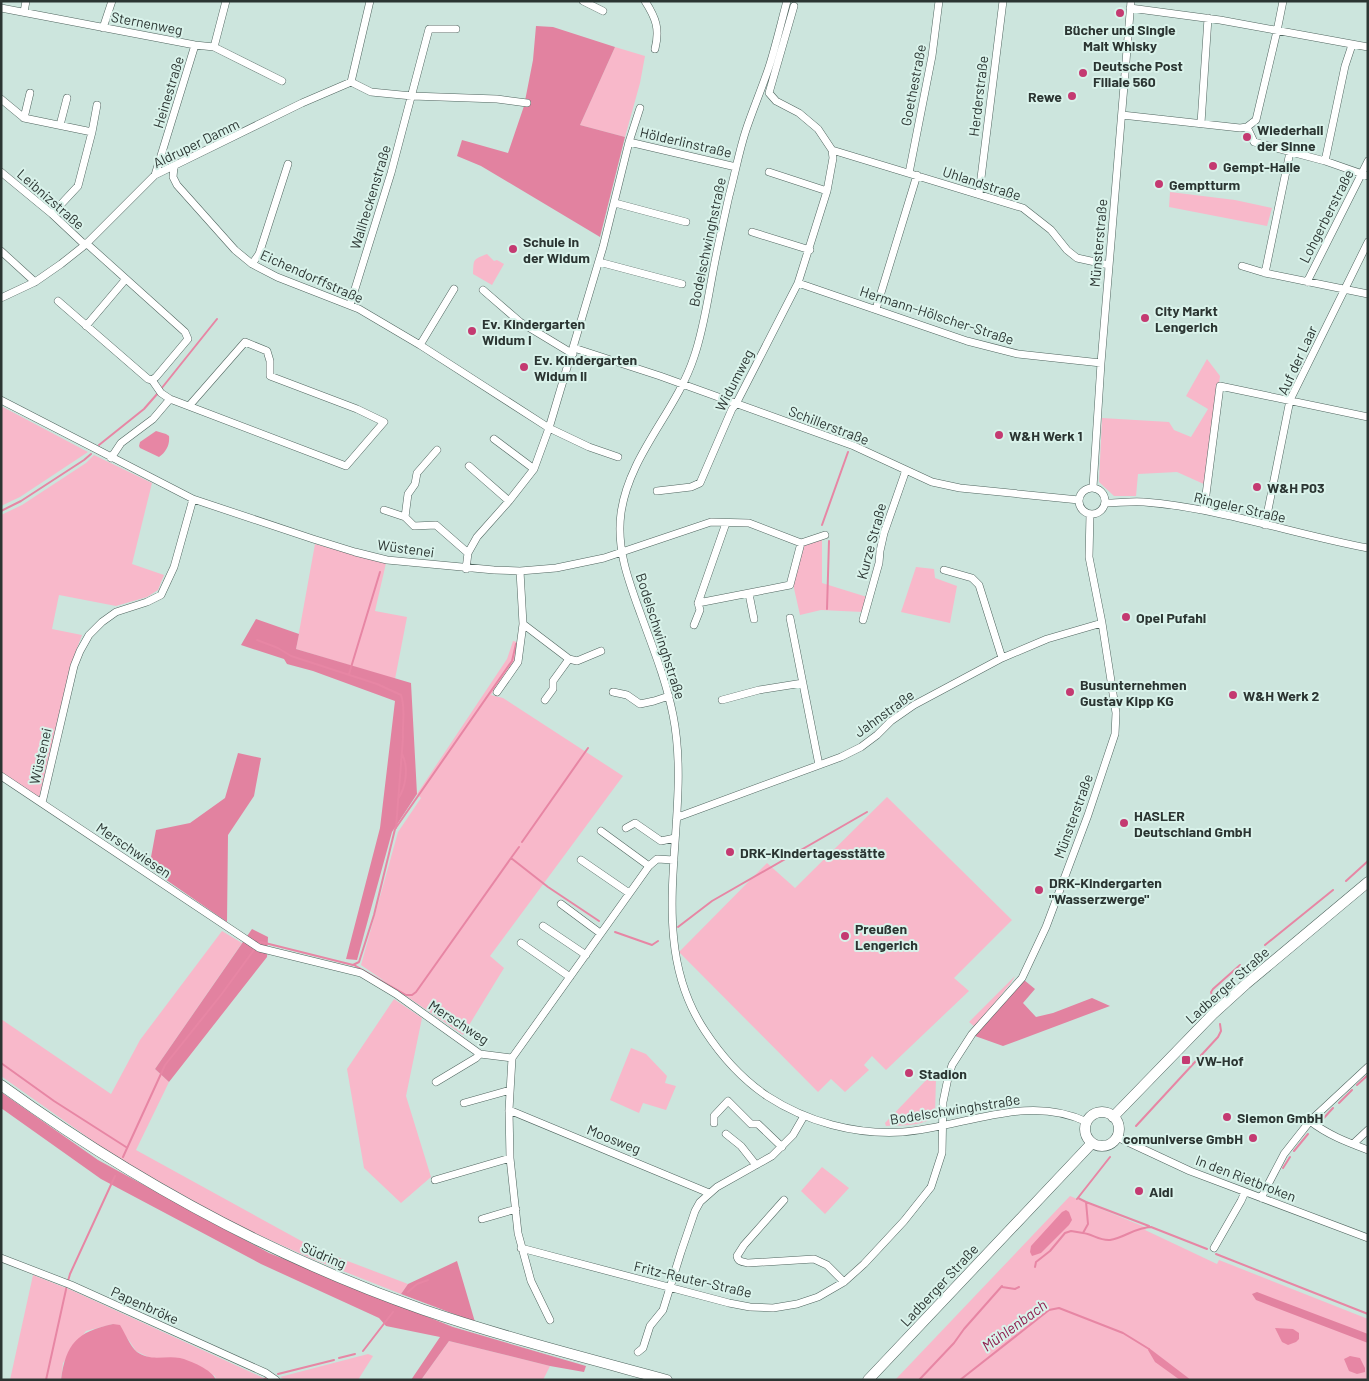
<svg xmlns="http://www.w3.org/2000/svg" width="1369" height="1381" viewBox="0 0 1369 1381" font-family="Barlow,sans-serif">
  <rect width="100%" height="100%" fill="#cce5dd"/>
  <!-- green -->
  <path fill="#f8b8ca" d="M615,47L645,56L640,83L625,137L580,125Z
    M1170,192L1235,200L1272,208L1267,226L1169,207Z
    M487,254L494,261L497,260L504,264L492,285L473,274C474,259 472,260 487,254Z
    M1207,359L1220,376L1206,485L1177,472L1138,474L1136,496H1114L1099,482L1102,418L1169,422L1174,430L1191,437L1208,409L1186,396Z
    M1,406L88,452L20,497L1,506Z
    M94,455L152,483L132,564L164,575L158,590L147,597L116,606L59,595L52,629L82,635L72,662L39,798L1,772V515L22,505L86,463Z
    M822,538V583L867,597L863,612L821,610L800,615L793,584L803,545Z
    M315,544L386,563L375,611L407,617L395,679L296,649Z
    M916,567L934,569L935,578L957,586L950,623L901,612Z
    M513,641L517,642L515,661L491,695L503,698L623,776L490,956L504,968L463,1035L361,965L398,832L421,798L417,794L507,659Z
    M887,797L1012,920L954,978L969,991L886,1070L872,1056L864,1065L869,1070L845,1092L831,1079L818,1092L679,952L767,863L795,888Z
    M222,931L242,943L155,1069L169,1082L136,1150L316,1249L408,1284L401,1294L310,1258L232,1223L114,1156L1,1076V1019L111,1094L140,1040Z
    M1015,976L1011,983L975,1027L969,1022Z
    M394,999L422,1018L406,1096L431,1177L401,1203L364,1168L347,1069Z
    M631,1048L646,1054L667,1076L665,1083L676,1086L666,1110L643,1103L639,1113L610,1100Z
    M931,1075L936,1078L935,1114C928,1127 899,1125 886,1126L885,1123Z
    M822,1167L849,1188L825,1214L801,1191Z
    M1070,1196L1147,1228L1145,1230L1217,1264L1219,1260L1368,1319V1380H895Z
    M33,1275L71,1290L268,1380H216L215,1376L179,1358H150L136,1351L128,1339L113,1324L86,1331L63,1363L61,1380H10Z
    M449,1341L550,1366L543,1380H421Z
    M368,1354L373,1356L358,1380H285L280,1377Z"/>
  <!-- forest -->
  <path fill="#e282a0" d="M536,26L553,27L615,47L580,125L625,137L600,237L481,166L457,156L462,140L508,153L524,106L533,60Z
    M256,619L299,634L296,649L411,683L417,794L392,832L357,960L346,959L380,828L395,701L313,671L287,664L284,659L241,645Z
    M238,753L261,758L254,796L228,835L227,922L149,868L156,830L190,823L225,798Z
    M252,929L268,937L267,957L169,1082L155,1069Z
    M1024,980L1035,989L1023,1003L1036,1017L1053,1013L1092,998L1110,1006L1003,1046L975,1036Z
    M1,1092L98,1160L269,1253L453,1327L586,1366L584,1372L550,1366L449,1341L421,1380H411L440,1337L386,1326L379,1318L261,1264L101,1179L1,1108Z
    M457,1261L475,1322L401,1294L408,1284Z
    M1257,1292L1368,1334V1343L1256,1300L1252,1294Z"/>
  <!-- water -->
  <path fill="#e786a4" d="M156,431L166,434L169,436C170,445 166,452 159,457L140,448L139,446L140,442Z
    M1066,1210L1069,1212L1072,1220L1069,1225L1041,1253L1032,1256L1030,1252L1031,1246L1062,1212Z
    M113,1324L120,1325C125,1333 130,1346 137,1352C151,1362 165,1355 180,1358C189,1360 213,1370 216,1380H61C66,1343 77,1332 113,1324Z
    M1275,1328L1293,1329L1299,1333V1339L1296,1342L1288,1345L1282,1342Z
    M1149,1348L1191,1380H1180L1155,1362L1148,1350Z
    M1350,1356L1360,1358L1365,1368V1372L1357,1374L1349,1371L1344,1359Z"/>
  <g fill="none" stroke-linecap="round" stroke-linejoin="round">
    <!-- stream -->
    <path stroke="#e786a4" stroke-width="2" d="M161,389L217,319
      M99,445L144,409L158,393
      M1,511L21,501L84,460L91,454
      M822,525L848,452
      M827,609L829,541
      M257,640L278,648L291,656L377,684L401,695C406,709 402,724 403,738L396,828
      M349,674L380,572
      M398,799C406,787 409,767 402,754
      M522,842L588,748
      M511,858L519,847
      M1346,881L1368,861
      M678,927L712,901L867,812
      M615,932L652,945L658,941
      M1265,945L1333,890
      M354,965L406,995H412L416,992L511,858L548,887L599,921
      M1213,999L1211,992L1213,989L1240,965
      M1,1063L54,1101L126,1147
      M1357,1085L1368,1075
      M1339,1103L1352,1090
      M1322,1120L1333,1108
      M1136,1126L1218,1037L1221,1031L1220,1024
      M1294,1151L1308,1134
      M123,1157L165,1065L221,995L259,943L261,942L353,965L359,962L374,915L395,829L512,661L516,644
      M1283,1168L1290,1157
      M1077,1199L1110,1157
      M1086,1202L1149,1226
      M1083,1233C1092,1234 1100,1241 1110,1240C1124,1238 1136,1227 1151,1227L1207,1249
      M1216,1254L1368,1314
      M1035,1267L1036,1262L1050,1251L1065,1233L1071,1231L1083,1233L1088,1224L1086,1202L1078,1198
      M68,1281L70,1274L115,1176
      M1002,1287L1015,1289L1019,1287
      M408,1292L417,1284L428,1280
      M363,1351L393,1312
      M339,1358L355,1354
      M278,1374L334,1360
      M46,1380L67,1285
      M263,1380L266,1378
      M919,1380L954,1343L964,1329L1002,1286
      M960,1380L1049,1310L1059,1308L1123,1333L1149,1349"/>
    <!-- minor casing -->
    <g stroke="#50655f" stroke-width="8">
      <path id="minor" d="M583,1L603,11
        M645,1C656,18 660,29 655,49
        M787,1C781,23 776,45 769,67C762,88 753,109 746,130C739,151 735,174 729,196C723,223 717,249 712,277C707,304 703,331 694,357C676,412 629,455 621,513C616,549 629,582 641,615C653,648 666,680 673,715C694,820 641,935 705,1031C722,1057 742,1079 767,1096C807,1122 855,1135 903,1132C965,1127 1027,1093 1087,1122
        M1,8L195,45L214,47L282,81
        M1130,8L1220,20L1368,47
        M24,12L26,1
        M103,28L112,1
        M214,47L226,1
        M351,82L371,92L412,96L497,99L527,103
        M1,99L24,118L92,132L78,186L52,214
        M1122,115L1240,128L1247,127L1256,120L1277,31L1283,1
        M24,118L30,93
        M1201,123L1208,18
        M60,125L67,98
        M1247,127L1254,142L1325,161L1368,176
        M92,132L97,105
        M629,142L736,167
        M832,150L1023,208L1051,230L1067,250L1077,258L1109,265
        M1325,161L1345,66L1352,45
        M174,167L173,177L177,185L235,250L252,264L277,277L359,309L420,345L549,428L589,447L618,457
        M1,172L52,214L85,245
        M769,172L827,191
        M909,173L932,56L939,1
        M155,175L195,45
        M979,194L1003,1
        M615,203L686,222
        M752,232L810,250
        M1,251L35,282
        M599,262L682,284
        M252,264L259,254L288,164
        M1242,266L1265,273L1368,294
        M1265,273L1290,152
        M1307,282L1368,161
        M798,283L967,341L1018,354L1101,363
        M483,290L520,322L573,354
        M1,298L35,282L61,264L85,245L155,175L302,103L351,82L370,1
        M58,301L148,379L152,380L156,377L188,339L185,332L86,243
        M350,305L391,173L429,29H456
        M876,309L917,175
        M86,326L125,280
        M420,345L454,289
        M574,348L660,376L854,446L932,482L960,488L1079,500
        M152,380L161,393L170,399L346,466L384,422L357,409L270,376V361L267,351L245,342L189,406
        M1,400L193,499L313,539L355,552L387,560L494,570L520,571L556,568L604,558L711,522L749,523L801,543L825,535
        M494,439L534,469
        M437,450L417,473L415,484L408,494L405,517L414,526L436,525L468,553
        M111,458L121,443L153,419L170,399
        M469,466L509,501
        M1093,487L1101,363L1131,1
        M1079 501a13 13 0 1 1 26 0a13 13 0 1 1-26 0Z
        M657,491L691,487L700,483L732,409L736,404L798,283L827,191L833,158L832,150L818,129L799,113L776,101L769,93L794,6
        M1106,503C1118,503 1131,501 1144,502C1220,508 1293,534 1368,548
        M384,510L405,517
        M1204,510L1220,386L1368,417
        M726,523L698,603L790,585L801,543
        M1265,525L1290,400L1368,242
        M466,569L468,553L477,537L509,501L534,469L549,428L603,247L629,142L640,108
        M944,570L972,578L979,585L1002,658
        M520,571L523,624L569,659L577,661L601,651
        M749,594L754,619
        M790,618L819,765
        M863,620L879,563L880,551L884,533L906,470
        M694,625L700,610L698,603
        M497,692L518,662L523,624
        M613,692L627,695L640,704L654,701L669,696
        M545,700L553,689V681L569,659
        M722,700L759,690L803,683
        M1,776L259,948L361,973L396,994L480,1054L512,1058
        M42,803L74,666L80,651L89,635L102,622L116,612L147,602L161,595L174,567L193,499
        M678,817L841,757L861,747L877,735L891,721L914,705L1002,658L1047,639L1102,623
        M626,828L635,823L661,841L675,838
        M601,831L649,866
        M581,860L629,893
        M561,904L600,933
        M543,926L586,955
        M521,943L570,977
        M436,1082L476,1058L480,1054
        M464,1103L510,1090
        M509,1110L709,1193
        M1310,1121C1328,1135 1347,1142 1368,1150
        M714,1123V1116L728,1101L751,1124H758L782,1147
        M726,1134L741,1146L756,1165
        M1117,1137L1190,1171L1368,1238
        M1353,1144L1368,1130
        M435,1180L510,1158
        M1261,1198L1284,1154L1310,1121L1368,1067
        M784,1200L744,1245L737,1256C738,1262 743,1262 748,1263L814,1259L827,1265L844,1282
        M482,1219L516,1209
        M521,1248L729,1303L750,1307L773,1308L797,1304L818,1297L844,1282L864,1264L904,1221L931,1187L942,1153L943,1102L948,1078L952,1065L972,1034L1022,978L1046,927L1088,815L1115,734L1116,713L1102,623L1089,557L1090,514
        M1214,1248L1241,1201L1245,1192
        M1,1258L71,1285L266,1373L276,1380
        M550,1320L531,1281L518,1233L510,1158L509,1110L512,1058L649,866L657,859L674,860
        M638,1352L643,1348L650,1326L663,1310L681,1252L695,1211L700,1202L717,1187L772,1156L793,1135L804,1116"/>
    </g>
    <!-- secondary casing -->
    <g stroke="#50655f" stroke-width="11">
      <path id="secondary" d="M1,1085C131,1179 272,1257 424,1310C504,1337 586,1358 667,1380
        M1085 1129a17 17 0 1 1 34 0a17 17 0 1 1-34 0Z
        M1113,1117L1213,1014L1246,984L1368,882
        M868,1380L1092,1143"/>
    </g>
    <!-- minor -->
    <use href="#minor" stroke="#fff" stroke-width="7"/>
    <!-- secondary -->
    <use href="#secondary" stroke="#fff" stroke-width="10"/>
  </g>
  <!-- markers -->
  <g fill="#c43a71" stroke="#d9f2ea" stroke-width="2">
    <circle cx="1120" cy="13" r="5"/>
    <circle cx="1083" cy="73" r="5"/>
    <circle cx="1072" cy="96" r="5"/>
    <circle cx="1247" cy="137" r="5"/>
    <circle cx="1213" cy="166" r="5"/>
    <circle cx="1159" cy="184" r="5"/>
    <circle cx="513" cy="249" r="5"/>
    <circle cx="1145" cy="318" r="5"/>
    <circle cx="472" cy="331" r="5"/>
    <circle cx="524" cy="367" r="5"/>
    <circle cx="999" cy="435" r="5"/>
    <circle cx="1257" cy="487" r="5"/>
    <circle cx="1126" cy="617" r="5"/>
    <circle cx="1070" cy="692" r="5"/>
    <circle cx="1233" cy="695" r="5"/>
    <circle cx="1124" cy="823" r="5"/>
    <circle cx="730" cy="852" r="5"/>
    <circle cx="1039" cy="890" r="5"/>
    <circle cx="845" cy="936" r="5"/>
    <rect x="1181" y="1055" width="10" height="10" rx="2.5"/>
    <circle cx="909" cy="1073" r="5"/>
    <circle cx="1227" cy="1117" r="5"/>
    <circle cx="1253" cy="1138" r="5"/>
    <circle cx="1139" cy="1191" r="5"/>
  </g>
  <g text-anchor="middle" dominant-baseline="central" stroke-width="4" stroke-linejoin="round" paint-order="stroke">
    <!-- street labels -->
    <g font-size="14" fill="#2b3532" stroke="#d9f2ea">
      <text transform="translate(147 23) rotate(11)">Sternenweg</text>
      <text transform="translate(913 85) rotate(-79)">Goethestraße</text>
      <text transform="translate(168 92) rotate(-73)">Heinestraße</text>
      <text transform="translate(978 96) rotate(-83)">Herderstraße</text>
      <text transform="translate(686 142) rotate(13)">Hölderlinstraße</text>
      <text transform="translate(196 143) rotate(-26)">Aldruper Damm</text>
      <text transform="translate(982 183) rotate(18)">Uhlandstraße</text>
      <text transform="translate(370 197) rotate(-73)">Wallheckenstraße</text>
      <text transform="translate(51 199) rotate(41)">Leibnizstraße</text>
      <text transform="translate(1326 216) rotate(-63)">Lohgerberstraße</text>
      <text transform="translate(707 242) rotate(-78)">Bodelschwinghstraße</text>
      <text transform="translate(1098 243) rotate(-85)">Münsterstraße</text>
      <text transform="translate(312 276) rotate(24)">Eichendorffstraße</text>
      <text transform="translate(937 315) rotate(18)">Hermann-Hölscher-Straße</text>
      <text transform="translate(1297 360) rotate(-65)">Auf der Laar</text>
      <text transform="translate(734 380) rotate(-63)">Widumweg</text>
      <text transform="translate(829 425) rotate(21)">Schillerstraße</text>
      <text transform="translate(1240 507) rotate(13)">Ringeler Straße</text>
      <text transform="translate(871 541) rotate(-75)">Kurze Straße</text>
      <text transform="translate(406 548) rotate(8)">Wüstenei</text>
      <text transform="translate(661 636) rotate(72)">Bodelschwinghstraße</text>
      <text transform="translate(884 713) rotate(-36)">Jahnstraße</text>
      <text transform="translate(40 756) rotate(-77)">Wüstenei</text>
      <text transform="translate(1073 816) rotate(-70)">Münsterstraße</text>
      <text transform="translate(134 850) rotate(34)">Merschwiesen</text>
      <text transform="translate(1227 985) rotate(-42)">Ladberger Straße</text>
      <text transform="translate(459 1022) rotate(33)">Merschweg</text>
      <text transform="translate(955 1109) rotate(-9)">Bodelschwinghstraße</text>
      <text transform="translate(614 1139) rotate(22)">Moosweg</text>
      <text transform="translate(1246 1178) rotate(21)">In den Rietbroken</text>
      <text transform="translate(324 1255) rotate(23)">Südring</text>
      <text transform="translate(693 1279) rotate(13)">Fritz-Reuter-Straße</text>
      <text transform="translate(939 1285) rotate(-47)">Ladberger Straße</text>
      <text transform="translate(145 1305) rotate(24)">Papenbröke</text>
    </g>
    <!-- poi labels -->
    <g font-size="14" font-weight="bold" fill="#2b3532" stroke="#d9f2ea" text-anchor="start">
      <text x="1120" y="29" text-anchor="middle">Bücher und Single<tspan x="1120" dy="16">Malt Whisky</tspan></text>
      <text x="1093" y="65">Deutsche Post<tspan x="1093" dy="16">Filiale 560</tspan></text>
      <text x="1062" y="96" text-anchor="end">Rewe</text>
      <text x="1257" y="129">Wiederhall<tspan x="1257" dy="16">der Sinne</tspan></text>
      <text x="1223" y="166">Gempt-Halle</text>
      <text x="1169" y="184">Gemptturm</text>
      <text x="523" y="241">Schule in<tspan x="523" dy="16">der Widum</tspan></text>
      <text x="1155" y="310">City Markt<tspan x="1155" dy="16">Lengerich</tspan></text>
      <text x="482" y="323">Ev. Kindergarten<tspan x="482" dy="16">Widum I</tspan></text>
      <text x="534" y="359">Ev. Kindergarten<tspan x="534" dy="16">Widum II</tspan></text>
      <text x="1009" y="435">W&amp;H Werk 1</text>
      <text x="1267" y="487">W&amp;H P03</text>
      <text x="1136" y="617">Opel Pufahl</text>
      <text x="1080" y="684">Busunternehmen<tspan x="1080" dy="16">Gustav Kipp KG</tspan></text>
      <text x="1243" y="695">W&amp;H Werk 2</text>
      <text x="1134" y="815">HASLER<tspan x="1134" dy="16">Deutschland GmbH</tspan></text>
      <text x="740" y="852">DRK-Kindertagesstätte</text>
      <text x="1049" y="882">DRK-Kindergarten<tspan x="1049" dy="16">"Wasserzwerge"</tspan></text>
      <text x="855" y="928">Preußen<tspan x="855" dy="16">Lengerich</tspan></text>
      <text x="1196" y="1060">VW-Hof</text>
      <text x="919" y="1073">Stadion</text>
      <text x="1237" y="1117">Siemon GmbH</text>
      <text x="1243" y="1138" text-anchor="end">comuniverse GmbH</text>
      <text x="1149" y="1191">Aldi</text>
    </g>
    <!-- water labels -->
    <g font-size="15" font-style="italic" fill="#8f1d4e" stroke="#d9f2ea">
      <text transform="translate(1014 1325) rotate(-36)">Mühlenbach</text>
    </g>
  </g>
  <!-- border -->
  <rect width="1369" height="1381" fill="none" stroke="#2b3532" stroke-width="5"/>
</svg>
